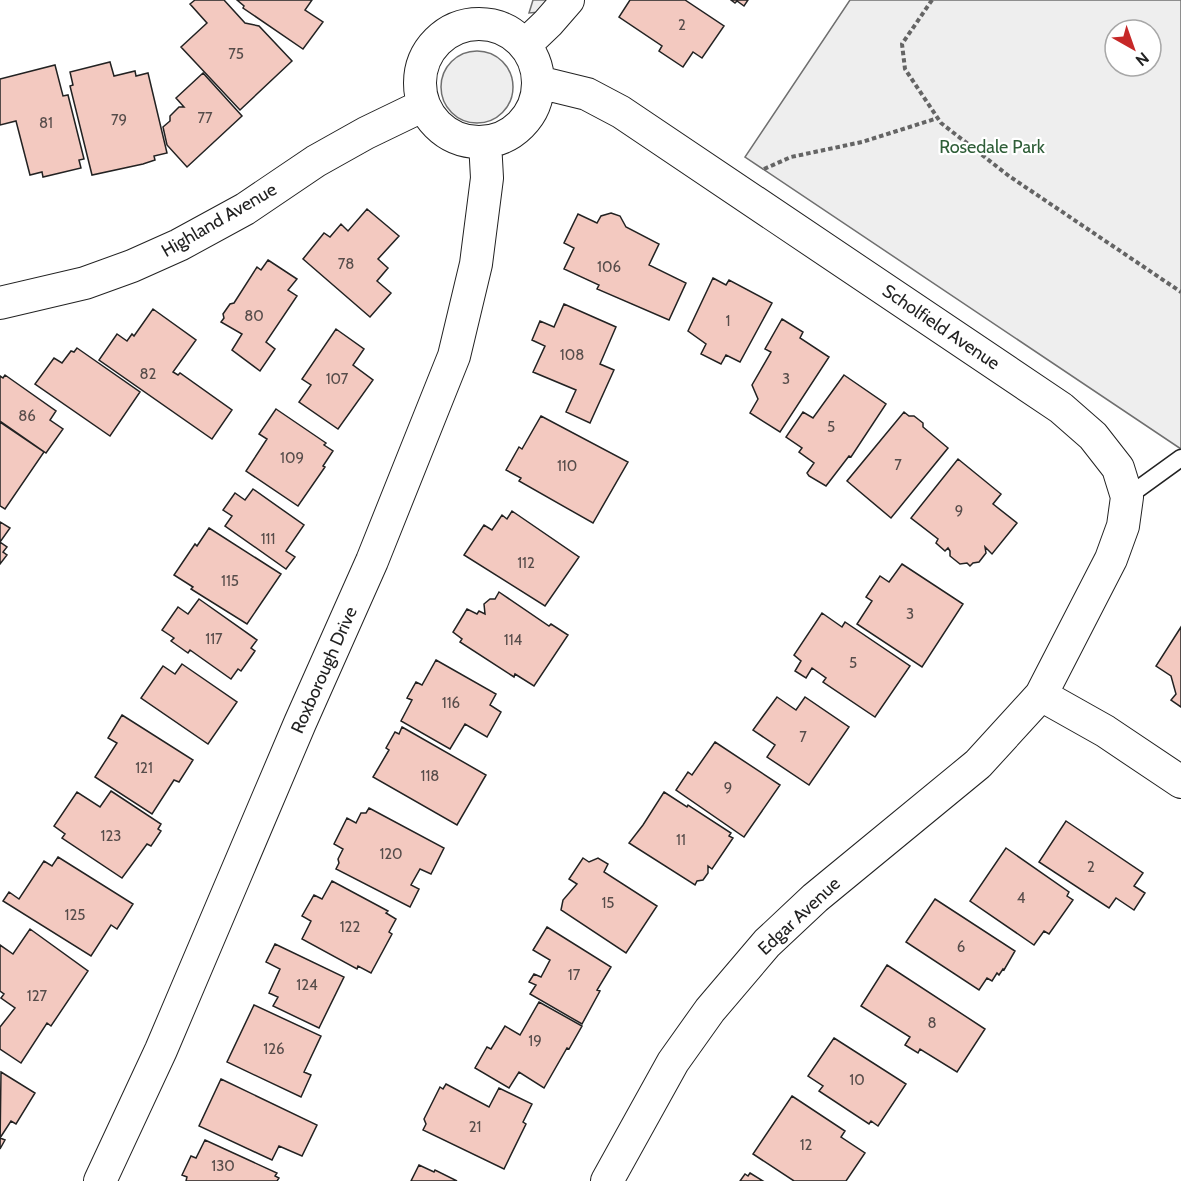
<svg xmlns="http://www.w3.org/2000/svg" width="1181" height="1181" viewBox="0 0 1181 1181" font-family="Cabin,sans-serif">
  <rect width="100%" height="100%" fill="#fff"/>
  <!-- green -->
  <path fill="#eee" stroke="#6f6f6f" stroke-width="1.5" fill-rule="evenodd" d="M533,0H553L540,12L529,13Z
    M850,0H1181V449L745,157ZM1115,30H1151V66H1115Z
    M441 87a36 36 0 1 1 72 0a36 36 0 1 1-72 0Z"/>
  <!-- building -->
  <path fill="#f3c9c0" stroke="#222" stroke-width="1.5" d="M195,0H224L245,23L259,26L292,61L240,110L181,47L207,23L190,4Z
    M237,0H312L305,10L323,22L303,49L243,8L244,6Z
    M630,0H685L724,26L702,58L693,52L683,67L659,51L662,46L619,17Z
    M731,0H748L744,6L737,1L735,3Z
    M110,62L114,76L135,71L136,76L148,73L167,153L154,156L155,160L143,164L92,175L70,86L73,85L70,72Z
    M55,65L63,96L68,95L84,159L79,160L81,168L43,177L42,172L30,175L16,121L0,125V79Z
    M203,73L242,116L187,167L167,145L163,127L170,121V116L179,107H184L176,98Z
    M367,209L399,236L378,259L388,268L377,281L391,293L370,317L303,259L324,233L330,237L341,224L348,231Z
    M611,213L620,216L626,227L659,244L649,265L686,283L669,320L597,289L599,285L564,269L574,248L564,243L578,214L597,223L601,216Z
    M268,260L297,279L288,290L297,296L266,342L275,349L260,371L232,350L242,334L221,322L224,318L223,314L230,304L234,303L257,267L261,270Z
    M713,278L726,285L729,280L772,303L740,362L726,355L721,364L701,354L706,344L688,331Z
    M564,304L616,327L600,364L614,370L590,423L566,412L576,390L533,372L545,346L532,340L540,321L554,327Z
    M153,309L196,340L173,372L178,375L180,373L232,410L212,439L99,360L117,334L127,341L132,334L134,336Z
    M782,319L803,332L800,338L829,357L780,432L750,413L758,399L752,385L771,352L765,349Z
    M336,329L364,349L353,365L373,380L338,429L299,402L311,385L302,379Z
    M77,348L140,392L110,436L35,384L54,358L62,363L71,351L74,352Z
    M5,375L56,411L50,420L63,429L46,453L0,421V376L3,378Z
    M844,375L886,404L851,457L849,456L826,486L809,476L807,473L814,463L799,452L802,448L786,437L803,412L813,418Z
    M276,409L326,443L324,445L333,451L323,466L325,467L298,506L246,471L267,439L259,434Z
    M904,412L909,416H914L923,423V427L948,448L891,518L847,481Z
    M541,416L628,462L593,523L519,481L521,478L506,470L519,447L522,449Z
    M0,422L44,452L5,509L0,506Z
    M958,459L1001,494L993,504L1017,523L992,554L985,547L986,553L979,562L973,563L970,566L967,563L960,564L950,556V551L948,548L945,551L936,543L938,539L911,518Z
    M253,489L304,525L286,551L295,557L286,569L225,526L232,516L223,510L235,493L245,500Z
    M512,511L579,557L545,606L464,555L484,525L492,530L502,515L507,519Z
    M0,522L10,528L0,542L7,547L3,552L7,555L0,564Z
    M209,528L281,574L247,624L191,589L193,587L174,575L195,544L197,546Z
    M902,564L963,604L922,667L857,624L872,601L866,597L880,576L889,582Z
    M499,592L549,626L551,624L568,635L534,686L515,674L514,677L460,642L462,639L453,632L467,609L477,614L479,611L485,614L484,604L490,599H495Z
    M199,599L257,640L251,648L255,651L241,671L238,669L231,679L190,650L188,653L171,641L174,638L162,630L178,607L188,614Z
    M822,613L842,627L845,622L910,666L875,717L823,682L826,678L812,668L806,678L795,671L801,661L794,655Z
    M1181,627V707L1171,700L1176,694L1171,676L1156,666Z
    M436,660L496,694L490,705L501,712L487,737L465,724L450,749L401,721L412,700L407,698L416,682L422,685Z
    M182,664L237,702L208,744L141,698L163,666L175,674Z
    M777,697L796,710L805,697L849,727L809,785L767,757L775,745L753,730Z
    M122,715L193,760L179,782L174,780L152,814L95,777L117,743L108,738Z
    M402,727L486,775L457,825L373,777L389,750L386,748L395,732L399,734Z
    M715,742L780,785L744,837L676,790L688,772L692,775Z
    M111,791L161,824L158,829L161,831L151,846L147,844L122,878L62,838L65,834L54,826L77,792L100,807Z
    M664,792L687,807L688,805L731,833L729,836L733,838L712,869L708,866V873L703,880L697,881L695,885L629,843L643,825Z
    M369,808L444,848L431,874L420,869L411,885L419,889L410,907L336,869L339,863L338,859L343,849L334,844L347,818L356,823L361,813H366Z
    M1066,821L1143,873L1134,886L1145,893L1134,910L1116,898L1109,908L1039,862Z
    M1006,848L1069,892L1067,896L1073,900L1049,934L1044,931L1034,945L970,901Z
    M58,857L133,904L117,929L111,925L91,956L3,901L9,892L19,899L44,861L52,866Z
    M583,858L589,862L598,858L608,864L604,872L657,906L626,953L561,910L563,900L577,884L569,879Z
    M332,881L388,911L386,913L396,919L389,932L392,934L371,973L358,966L357,969L302,939L311,921L302,916L314,895L322,899Z
    M935,899L1015,951L1004,970L1003,969L999,975L997,973L992,981L987,978L979,990L906,942Z
    M547,927L611,967L597,990L600,991L582,1024L530,994L536,985L529,982L534,974L541,977L550,960L533,950Z
    M30,929L88,971L51,1026L47,1023L21,1063L0,1049V1027L15,1008L1,998L4,994L0,991V945L13,954Z
    M275,944L344,977L319,1028L273,1006L278,997L269,993L280,969L266,962Z
    M887,965L985,1029L957,1072L920,1049L918,1053L905,1045L910,1037L861,1006Z
    M539,1002L582,1026L569,1049L567,1048L544,1088L519,1072L509,1088L475,1068L487,1047L491,1049L505,1026L520,1035Z
    M254,1005L321,1036L304,1072L311,1075L301,1097L227,1062Z
    M834,1038L906,1084L878,1126L871,1121L869,1124L819,1091L823,1086L808,1076Z
    M1,1072L35,1093L16,1124L11,1121L0,1138L5,1140L0,1149Z
    M221,1079L317,1125L302,1156L279,1146L272,1160L199,1126Z
    M446,1084L489,1107L499,1088L532,1104L523,1122L526,1124L504,1169L423,1130L426,1124L424,1119L440,1087L443,1089Z
    M792,1096L845,1131L841,1137L865,1153L846,1181H794L753,1154Z
    M205,1140L277,1173L275,1176L279,1178L277,1181H186L187,1177L182,1175L191,1156L196,1158Z
    M419,1165L434,1172L435,1170L457,1181H411Z
    M750,1173L763,1181H740L745,1174L748,1176Z"/>
  <g fill="none" stroke-linecap="round" stroke-linejoin="round">
    <!-- lane casing -->
    <g stroke="#222" stroke-width="19">
      <path id="lane" d="M1127,497L1181,458"/>
    </g>
    <!-- street casing -->
    <g stroke="#222" stroke-width="34">
      <path id="street" d="M420 83a59 59 0 1 1 118 0a59 59 0 1 1-118 0Z
        M525,45L548,23L568,0
        M538,82L587,94L621,112L1061,408L1093,436L1118,468L1127,497L1123,526L1111,559L1041,695L978,764L815,898L767,943L710,1010L673,1062L607,1181
        M0,303L85,283L132,266L179,245L245,209L316,161L366,133L424,105
        M1041,695L1105,731L1181,782
        M100,1181L161,1050L300,723L372,561L454,356L476,264L487,178L485,142"/>
    </g>
    <!-- path -->
    <path stroke="#646464" stroke-width="4" stroke-dasharray="4.5 3" stroke-linecap="butt" d="M932,0L902,44L905,69L941,123L1009,176L1181,292
      M764,169L791,157L862,142L938,118"/>
    <!-- lane -->
    <use href="#lane" stroke="#fff" stroke-width="16"/>
    <!-- street -->
    <use href="#street" stroke="#fff" stroke-width="32"/>
  </g>
  <g text-anchor="middle" dominant-baseline="central" stroke-width="4.5" stroke-linejoin="round" paint-order="stroke">
    <!-- number labels -->
    <g font-size="15" fill="#564c4a">
      <text x="682" y="25">2</text>
      <text x="236" y="54">75</text>
      <text x="205" y="118">77</text>
      <text x="119" y="120">79</text>
      <text x="46" y="123">81</text>
      <text x="346" y="264">78</text>
      <text x="609" y="267">106</text>
      <text x="254" y="316">80</text>
      <text x="728" y="321">1</text>
      <text x="572" y="355">108</text>
      <text x="148" y="374">82</text>
      <text x="337" y="379">107</text>
      <text x="786" y="379">3</text>
      <text x="27" y="416">86</text>
      <text x="831" y="427">5</text>
      <text x="292" y="458">109</text>
      <text x="898" y="465">7</text>
      <text x="567" y="466">110</text>
      <text x="959" y="511">9</text>
      <text x="268" y="539">111</text>
      <text x="526" y="563">112</text>
      <text x="230" y="581">115</text>
      <text x="910" y="614">3</text>
      <text x="214" y="639">117</text>
      <text x="513" y="640">114</text>
      <text x="853" y="663">5</text>
      <text x="451" y="703">116</text>
      <text x="803" y="737">7</text>
      <text x="144" y="768">121</text>
      <text x="430" y="776">118</text>
      <text x="728" y="788">9</text>
      <text x="111" y="836">123</text>
      <text x="681" y="840">11</text>
      <text x="391" y="854">120</text>
      <text x="1091" y="867">2</text>
      <text x="1021" y="898">4</text>
      <text x="608" y="903">15</text>
      <text x="75" y="915">125</text>
      <text x="350" y="927">122</text>
      <text x="961" y="947">6</text>
      <text x="574" y="975">17</text>
      <text x="307" y="985">124</text>
      <text x="37" y="996">127</text>
      <text x="932" y="1023">8</text>
      <text x="535" y="1041">19</text>
      <text x="274" y="1049">126</text>
      <text x="857" y="1080">10</text>
      <text x="475" y="1127">21</text>
      <text x="806" y="1145">12</text>
      <text x="223" y="1166">130</text>
    </g>
    <!-- park labels -->
    <g font-size="18" fill="#2f5e38" stroke="#fff">
      <text x="992" y="147">Rosedale Park</text>
    </g>
    <!-- street labels -->
    <g font-size="18" fill="#222" stroke="#fff">
      <text transform="translate(219 220) rotate(-30)">Highland Avenue</text>
      <text transform="translate(941 327) rotate(34)">Scholfield Avenue</text>
      <text transform="translate(324 670) rotate(-66)">Roxborough Drive</text>
      <text transform="translate(799 916) rotate(-43)">Edgar Avenue</text>
    </g>
  </g>
  <!-- north arrow -->
  <g transform="translate(1133 48) rotate(140)"><circle r="28" fill="#ffffff" stroke="#a7a7a7" stroke-width="1.5"/>
  <path d="M0-4.5L10 22L0 15L-10 22Z" fill="#c62828"/>
  <text y="-9" font-size="16" font-weight="bold" text-anchor="middle" fill="#222222">N</text>
  </g>
</svg>
